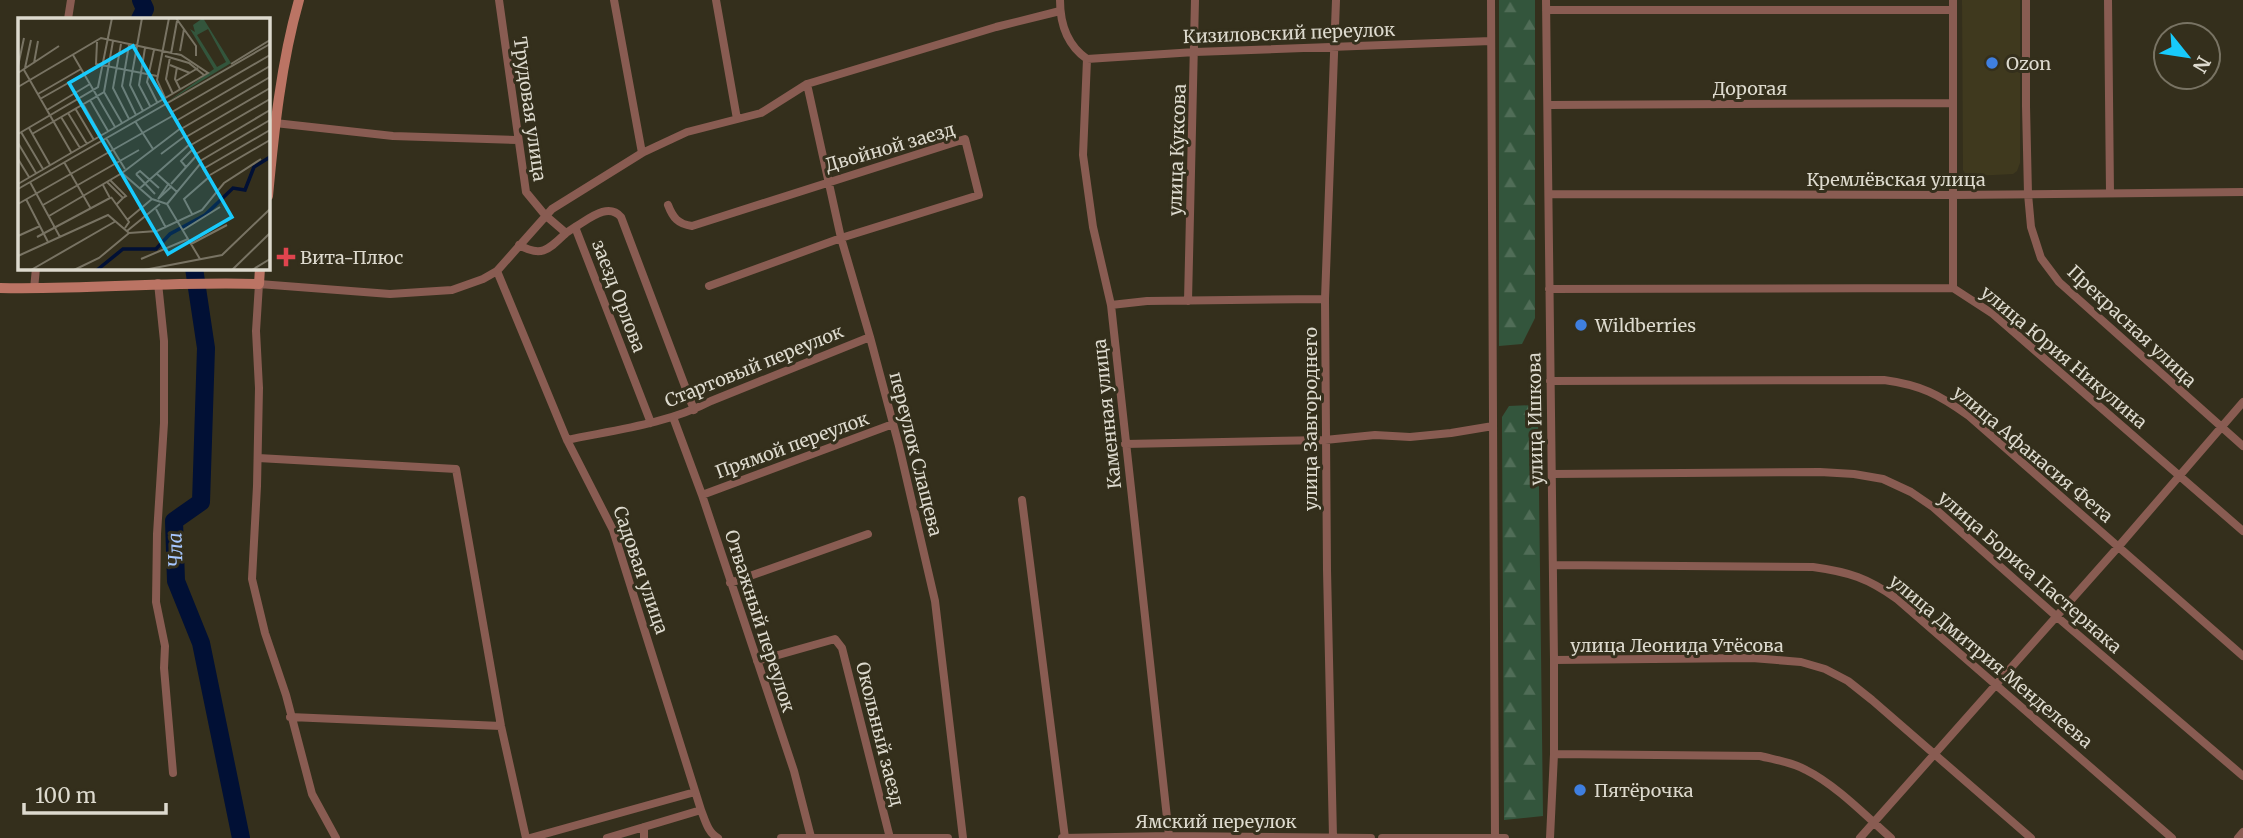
<svg xmlns="http://www.w3.org/2000/svg" width="2243" height="838" viewBox="0 0 2243 838" font-family="Merriweather,serif">
  <defs>
    <pattern id="forest-firs" width="22" height="20" patternUnits="userSpaceOnUse" patternTransform="scale(1.75)"><rect width="22" height="20" fill="#33553c"/><path d="M5 1l3.5 6h-7zM16 11l3.5 6h-7z" fill="#506d57"/></pattern>
  </defs>
  <rect width="100%" height="100%" fill="#342f1c"/>
  <!-- built -->
  <path fill="#3f391e" d="M1962,0H2020V163L2017,171L2013,174L1975,176L1966,175L1963,170Z"/>
  <!-- forest -->
  <path fill="url(#forest-firs)" d="M1499,0H1535V318L1522,344L1499,346Z
    M1534,405L1538,409L1543,816L1504,820L1502,417L1509,406Z"/>
  <g fill="none" stroke-linecap="round" stroke-linejoin="round">
    <!-- river -->
    <path stroke="#011035" stroke-width="18" d="M140,19L145,9L141,0
      M194,268L206,348L201,502L174,521L176,581L201,643L241,838"/>
    <!-- street -->
    <path stroke="#895c52" stroke-width="8" d="M499,0L526,192L545,215L566,233L575,227
      M614,0L642,153
      M716,0L737,119
      M1060,0C1060,25 1067,45 1087,59L1083,155L1093,227L1111,305L1169,836
      M1491,0L1495,838
      M1546,0L1554,660V754L1550,838
      M1953,0V288L1993,314L2243,531
      M2026,0V106L2028,194L2031,227L2041,258L2059,282L2243,446
      M2108,0L2110,193
      M1546,10H1953
      M68,19L71,0
      M1087,59L1195,52L1491,41
      M807,84L841,238L870,337L899,446L935,601L963,838
      M1548,105L1953,103
      M275,123L393,136L517,140
      M1549,194L1952,195L2243,192
      M668,205C673,218 678,224 692,226L965,139L979,195L841,238L709,286
      M519,245C542,258 549,249 566,233
      M497,271L567,440L613,530L701,810C705,820 708,833 718,838
      M158,283L164,341V423L157,534L156,602L165,646L164,668L173,773
      M34,289L36,268
      M1549,289L1953,288
      M1188,301L1195,0
      M1111,305L1147,301L1325,299
      M1550,381L1884,380C1921,385 1938,394 1969,416L2243,656
      M673,417L702,495L794,771L811,837
      M651,423L575,227C589,219 608,202 621,217L694,410
      M567,440C615,430 667,424 711,401L870,337
      M1125,444L1325,440L1375,435L1410,437L1451,433L1493,426
      M258,458L456,469L501,726L526,838
      M1552,474L1820,472L1854,474L1883,479L1911,492L1933,507L2056,616L2243,776
      M702,495L893,424
      M1022,500L1065,838
      M1553,565L1813,567C1849,572 1868,578 1897,599L2172,838
      M730,583L868,534
      M1554,660L1752,658L1801,662L1825,669L1848,681L1872,700L2031,838
      M757,661L835,639L842,648L890,838
      M290,717L501,726
      M1554,754L1760,756C1776,760 1792,762 1806,770C1836,785 1866,816 1891,838
      M644,827V838
      M1333,837L1327,570L1325,299L1336,0
      M336,838L312,794L286,695L265,633L252,579L257,486L259,388L256,331L259,284L390,294L452,290L483,279L497,271L552,209L642,153L687,132L761,113L807,84L996,27L1060,11
      M530,838L695,792
      M607,838L701,810
      M781,838H948
      M1062,838L1169,836L1371,838
      M1382,838H1505
      M1860,838L2119,546L2243,402
      M2238,838L2243,832"/>
    <!-- secondary -->
    <path stroke="#bb7464" stroke-width="10" d="M268,196C274,131 281,63 299,0
      M0,288C86,290 172,281 259,284L260,268"/>
  </g>
  <!-- markers -->
  <g fill="#3f7fe0" stroke="#342f1c" stroke-width="2.5">
    <circle cx="1992" cy="63" r="7"/>
    <circle cx="1581" cy="325" r="7"/>
    <circle cx="1580" cy="790" r="7"/>
  </g>
  <path fill="#e0444e" stroke="#342f1c" stroke-width="2.5" d="M282.5 246.5h7v7h7v7h-7v7h-7v-7h-7v-7h7z"/>
  <g text-anchor="middle" dominant-baseline="central" stroke-width="6" stroke-linejoin="round" paint-order="stroke">
    <!-- street labels -->
    <g font-size="18" fill="#dddace" stroke="#342f1c">
      <text transform="translate(1289 33) rotate(-2)">Кизиловский переулок</text>
      <text x="1750" y="88">Дорогая</text>
      <text transform="translate(530 109) rotate(82)">Трудовая улица</text>
      <text transform="translate(890 147) rotate(-16)">Двойной заезд</text>
      <text transform="translate(1177 150) rotate(-88)">улица Куксова</text>
      <text x="1896" y="179">Кремлёвская улица</text>
      <text transform="translate(619 296) rotate(69)">заезд Орлова</text>
      <text transform="translate(2132 326) rotate(43)">Прекрасная улица</text>
      <text transform="translate(2064 357) rotate(40)">улица Юрия Никулина</text>
      <text transform="translate(754 366) rotate(-22)">Стартовый переулок</text>
      <text transform="translate(1107 414) rotate(-96)">Каменная улица</text>
      <text transform="translate(1310 419) rotate(-90)">улица Завгороднего</text>
      <text transform="translate(1535 419) rotate(-91)">улица Ишкова</text>
      <text transform="translate(792 445) rotate(-20)">Прямой переулок</text>
      <text transform="translate(916 454) rotate(76)">переулок Слащева</text>
      <text transform="translate(2033 454) rotate(40)">улица Афанасия Фета</text>
      <text transform="translate(641 570) rotate(71)">Садовая улица</text>
      <text transform="translate(2030 572) rotate(41)">улица Бориса Пастернака</text>
      <text transform="translate(760 621) rotate(72)">Отважный переулок</text>
      <text x="1677" y="645">улица Леонида Утёсова</text>
      <text transform="translate(1991 661) rotate(40)">улица Дмитрия Менделеева</text>
      <text transform="translate(880 734) rotate(76)">Окольный заезд</text>
      <text x="1216" y="821">Ямский переулок</text>
    </g>
    <!-- poi labels -->
    <g font-size="18" fill="#dddace" stroke="#342f1c" text-anchor="start">
      <text x="2006" y="63">Ozon</text>
      <text x="300" y="257">Вита-Плюс</text>
      <text x="1595" y="325">Wildberries</text>
      <text x="1594" y="790">Пятёрочка</text>
    </g>
    <!-- water labels -->
    <g font-size="19" font-style="italic" fill="#a7c7fe" stroke="#342f1c">
      <text transform="translate(175 550) rotate(-92)">Чла</text>
    </g>
  </g>
  <!-- overview -->
  <g transform="translate(18 18)">
    <rect width="252" height="252" fill="#342f1c"/>
    <path d="M185,0L213,45L149,84L196,51L172,11L177,14L175,7ZM190,11L208,44L199,49L179,17Z" fill="#33553c" fill-rule="evenodd"/>
    <path fill="none" stroke="#011035" stroke-width="3.5" d="M79,252L105,231H138L152,216L187,197L215,170L227,172L236,149L252,139"/>
    <path fill="none" stroke="#787363" stroke-width="2" d="M124,0L112,67L125,93M158,0L178,28V38M79,24L78,46L139,58M103,26L95,70L111,101M111,27L104,68L118,97M127,30L121,67L132,88M136,32L129,64L139,84M162,33L166,11M153,36L159,3M55,37L97,109M147,38L171,45L186,57M152,39L148,61L155,76M16,45L20,23M213,46L252,22M152,47L172,55M0,48L6,20M159,49L157,61L162,71M7,50L13,22M6,52L53,134M0,55L41,28M158,63L180,50M0,69L83,20L163,37L190,55L0,166M86,74L104,105M20,76L63,51M147,80L139,62L151,0M22,81L66,56M72,82L90,113M148,84L183,145L149,186M65,86L83,118M57,90L76,122M29,92L72,66M154,94L252,37M50,95L69,126M43,99L62,130M117,103L135,131M158,103L252,48M11,110L32,147M163,111L252,59M3,114L25,151M0,116L80,69L94,0M14,116L86,74L95,23M168,119L252,70M88,120L107,151M0,125L18,155M173,127L252,81M143,136L167,118M178,136L252,92M0,141L11,159M182,143L252,102M46,144L73,191M168,149L163,143L175,131M185,151L252,112M104,155L134,181L149,186M138,155L159,174M118,156L122,153L141,170M118,156L137,176M192,157L252,122M92,162L108,178L105,180M12,164L42,219M89,164L105,180L98,187M151,165L140,181L154,168M153,166L179,137M0,171L252,26M121,171L172,126M93,179L111,204L107,210M8,181L30,224M0,186L156,97M149,186L182,241M25,187L121,132M138,191L148,210M174,196L166,181L191,159L185,151M31,198L104,155L163,110M109,202L134,181M165,212L202,189M109,213L142,186M111,215L139,213L184,192L206,165L243,141M0,218L22,208M19,219L92,180L85,167M173,226L209,207M0,238L90,197L111,215M123,241L170,221M13,252L98,203M56,252L81,240L111,215M126,252L204,237L252,191M214,252L252,215M234,252L252,241"/>
    <path fill="#18cafc" fill-opacity="0.15" stroke="#18cafc" stroke-width="3.5" d="M115,28L214,199L150,236L51,65Z"/>
    <rect width="252" height="252" fill="none" stroke="#dddace" stroke-width="3.5"/>
  </g>
  <!-- north arrow -->
  <g transform="translate(2187 56) rotate(120)"><circle r="33" fill="#342f1c" stroke="#787363" stroke-width="2"/>
  <path d="M0-5L12 26L0 18L-12 26Z" fill="#18cafc"/>
  <text y="-10" font-size="19" font-weight="bold" text-anchor="middle" fill="#dddace">N</text>
  </g>
  <!-- scale -->
  <path d="M24 803v10h142v-10" fill="none" stroke="#dddace" stroke-width="3.5"/>
  <text x="35" y="803" font-size="21" fill="#dddace" stroke="#342f1c" stroke-width="5" paint-order="stroke">100 m</text>
</svg>
